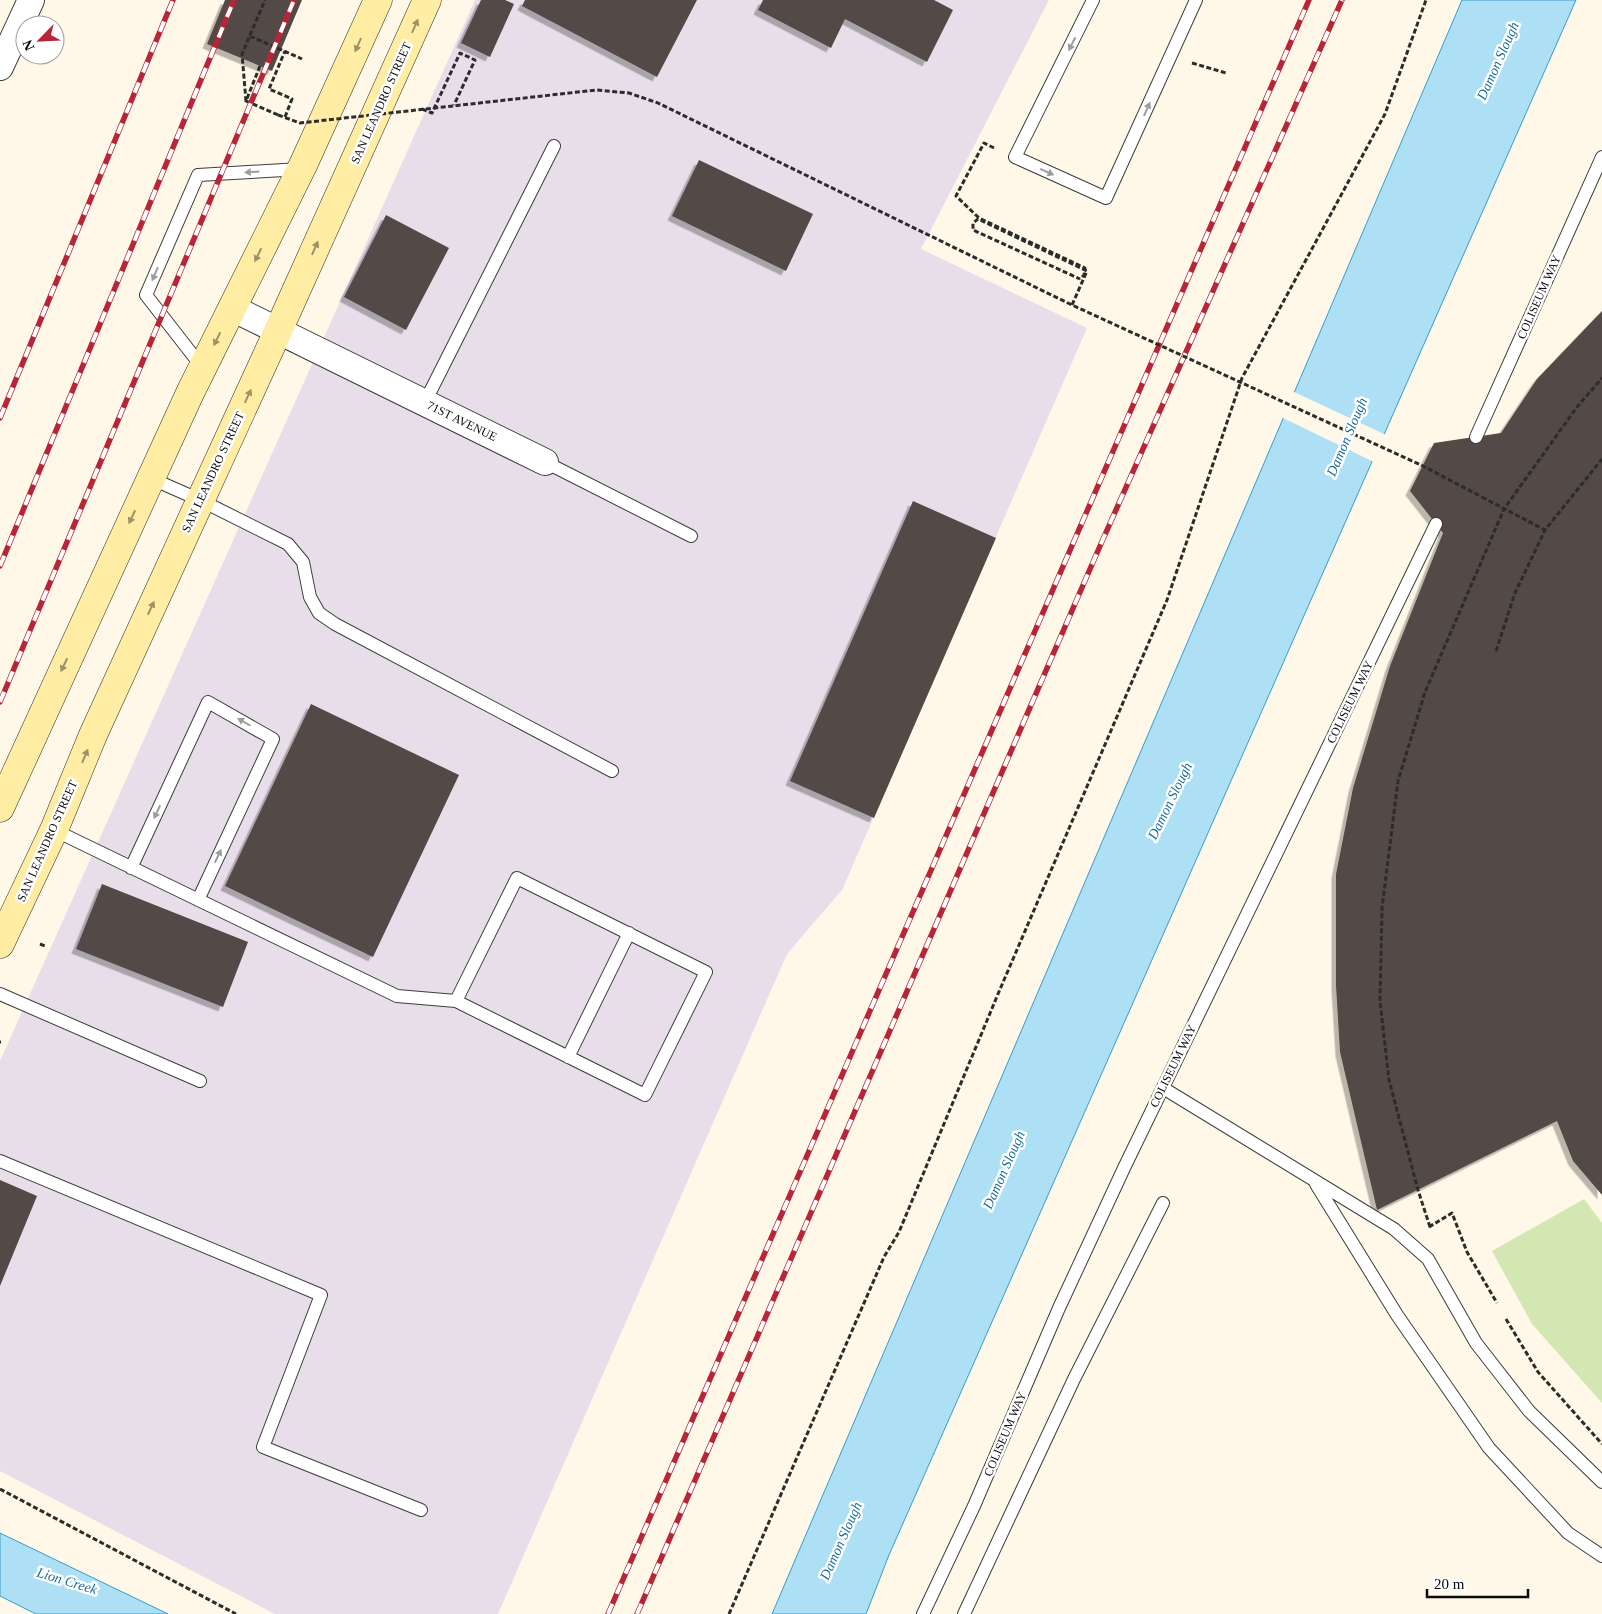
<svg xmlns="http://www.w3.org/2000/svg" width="1602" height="1614" viewBox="0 0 1602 1614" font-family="'Times New Roman',serif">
  <defs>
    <filter id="shadow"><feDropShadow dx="-4.5" dy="4.5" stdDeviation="0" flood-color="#0004"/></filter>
  </defs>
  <rect width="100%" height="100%" fill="#fff8e8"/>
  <!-- industrial -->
  <path fill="#e7deea" d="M475,0H1049L921,249L1087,328L842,890L787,954L498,1614H275L0,1471V1061Z"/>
  <!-- green -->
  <path fill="#d3e7b3" d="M1584,1199L1602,1223V1403L1532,1324L1492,1251Z"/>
  <!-- water -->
  <path fill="#aee0f5" stroke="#359ccb" d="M1462,0H1576L889,1555L866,1614H772Z
    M0,1533L168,1614H36L0,1596Z"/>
  <!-- pier -->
  <path fill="#fff8e8" d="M1292,391L1386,435L1374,462L1281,417Z"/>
  <!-- building -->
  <path fill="#534a47" filter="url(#shadow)" d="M225,0H302L272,71L207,44Z
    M481,0H505L514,4L490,57L461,43Z
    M525,0H697L657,77L522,6Z
    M763,0H934L953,10L927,62L845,19L831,48L758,10Z
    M699,160L813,214L786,271L672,216Z
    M386,215L449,248L406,330L344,297Z
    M1602,311V1195L1573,1161L1557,1121L1377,1210L1340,1052L1336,986V874L1353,788L1390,666L1443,533L1410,491L1434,443L1501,433L1537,379Z
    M913,501L996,538L874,818L790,781Z
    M311,704L459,775L373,957L225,886Z
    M102,884L248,942L223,1007L76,949Z
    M0,1180L37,1196L0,1286Z"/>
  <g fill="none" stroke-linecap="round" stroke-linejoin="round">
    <!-- lane casing -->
    <g stroke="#3d3d3d" stroke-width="14">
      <path id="lane" d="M1093,0L1015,157L1106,198L1196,0
        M202,367L146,295L198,175L301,169
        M425,402L554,146
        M1476,437L1602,157
        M545,462L691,536
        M150,478L200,500L288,544L303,562L310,597L319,613L335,624L612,771
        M54,830L397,996L456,1001L517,878L706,972L645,1095L456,1001
        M131,868L208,702L273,739L198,900
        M0,994L200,1081
        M568,1057L629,933
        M1163,1088L1394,1229L1428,1259L1476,1343L1529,1411L1602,1482
        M0,1161L321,1295L263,1447L421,1510
        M1316,1184L1397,1315L1489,1448L1568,1533L1602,1556
        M923,1614L974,1506L1059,1308L1124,1168L1436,524
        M964,1614L1074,1379L1163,1203"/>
    </g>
    <!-- street casing -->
    <g stroke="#3d3d3d" stroke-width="28">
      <path id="street" d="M0,67L31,0
        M232,308L545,462"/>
    </g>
    <!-- secondary casing -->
    <g stroke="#2c2c2c" stroke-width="29">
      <path id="secondary" d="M0,808L190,393L304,163L378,0
        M0,944L54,830L93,735L278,331L427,0"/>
    </g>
    <!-- path -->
    <path stroke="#2c2c2c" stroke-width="3" stroke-dasharray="5 2.5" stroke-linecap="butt" d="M250,36L302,59
      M1192,63L1226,73
      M260,66L246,101L278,115
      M246,101L242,54L265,0
      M422,109L432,113L460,53L475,60L454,105
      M285,117L292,99L269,89L285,51
      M994,148L984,143L956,196L979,218L1085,268L1084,275L1080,279
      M1482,497L1545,530
      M1496,651L1515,593L1545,530L1602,459
      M40,944L45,946
      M0,1042H1
      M1429,1227L1452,1213L1467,1252L1497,1303
      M1430,1227L1418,1190L1389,1080L1380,1001L1382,908L1398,781L1425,692L1504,509L1577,407L1602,378
      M1506,1319L1538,1372L1602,1444
      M0,1489L236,1614
      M729,1614L884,1257L899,1232L998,994L1167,600L1242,378L1385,114L1426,0"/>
    <!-- lane -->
    <use href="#lane" stroke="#fff" stroke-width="12"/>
    <!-- street -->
    <use href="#street" stroke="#fff" stroke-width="26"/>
    <!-- secondary -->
    <use href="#secondary" stroke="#feeda3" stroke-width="28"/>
    <!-- rail casing -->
    <g stroke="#b82538" stroke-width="5.5">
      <path id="rail" d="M0,418L173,0
        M0,566L234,0
        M0,702L294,0
        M608,1614L1309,0
        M637,1614L1100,546L1342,0"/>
    </g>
    <!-- rail -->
    <use href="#rail" stroke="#fff" stroke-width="4" stroke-dasharray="11" stroke-linecap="butt"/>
    <!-- path-bridge -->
    <path stroke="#2c2c2c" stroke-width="3" stroke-dasharray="5 2.5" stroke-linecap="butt" d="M278,115L300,123L596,90L629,93L658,103L1072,305L1423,466L1482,497
      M1072,305L1087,271L978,219L973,223V230L1080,279"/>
  </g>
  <!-- one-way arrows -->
  <defs><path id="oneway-solid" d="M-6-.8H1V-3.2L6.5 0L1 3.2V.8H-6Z" transform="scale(1.25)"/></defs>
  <g fill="#9c9266">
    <use href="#oneway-solid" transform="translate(415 26) rotate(-66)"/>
    <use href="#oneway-solid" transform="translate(358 45) rotate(114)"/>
    <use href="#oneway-solid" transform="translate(315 248) rotate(-66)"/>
    <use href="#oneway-solid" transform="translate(258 255) rotate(116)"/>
    <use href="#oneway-solid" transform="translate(217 339) rotate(116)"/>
    <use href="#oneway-solid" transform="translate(248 396) rotate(-65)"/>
    <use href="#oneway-solid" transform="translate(132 517) rotate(115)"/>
    <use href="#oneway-solid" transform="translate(151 608) rotate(-65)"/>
    <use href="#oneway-solid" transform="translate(64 665) rotate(115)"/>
    <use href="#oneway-solid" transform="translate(85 756) rotate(-67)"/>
  </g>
  <g fill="#9d9d9d">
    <use href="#oneway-solid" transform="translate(1072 44) rotate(117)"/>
    <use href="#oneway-solid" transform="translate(1147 109) rotate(-66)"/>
    <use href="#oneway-solid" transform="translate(252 172) rotate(177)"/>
    <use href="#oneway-solid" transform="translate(1047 172) rotate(24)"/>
    <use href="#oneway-solid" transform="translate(155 274) rotate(113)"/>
    <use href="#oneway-solid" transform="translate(244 722) rotate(-150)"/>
    <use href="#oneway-solid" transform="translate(157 812) rotate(115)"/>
    <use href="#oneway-solid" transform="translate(218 856) rotate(-65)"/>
  </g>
  <g text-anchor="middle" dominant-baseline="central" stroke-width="5" stroke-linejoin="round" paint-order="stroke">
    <!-- street labels -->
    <g font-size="12" fill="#0a0a0a" stroke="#fff">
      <text transform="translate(381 103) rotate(-66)">SAN LEANDRO STREET</text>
      <text transform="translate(1539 297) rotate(-66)">COLISEUM WAY</text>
      <text transform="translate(462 421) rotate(26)">71ST AVENUE</text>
      <text transform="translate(213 472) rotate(-65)">SAN LEANDRO STREET</text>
      <text transform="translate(1350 702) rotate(-64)">COLISEUM WAY</text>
      <text transform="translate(47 841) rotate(-66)">SAN LEANDRO STREET</text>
      <text transform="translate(1173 1066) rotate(-64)">COLISEUM WAY</text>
      <text transform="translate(1005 1434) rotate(-67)">COLISEUM WAY</text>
    </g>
    <!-- water labels -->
    <g font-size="14" font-style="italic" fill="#166b99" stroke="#fff">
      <text transform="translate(1498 61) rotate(-66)">Damon Slough</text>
      <text transform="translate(1347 437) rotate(-67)">Damon Slough</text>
      <text transform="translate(1170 801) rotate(-64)">Damon Slough</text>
      <text transform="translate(1004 1170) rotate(-66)">Damon Slough</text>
      <text transform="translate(841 1541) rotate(-66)">Damon Slough</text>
      <text transform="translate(67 1581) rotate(17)">Lion Creek</text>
    </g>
  </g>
  <!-- north arrow -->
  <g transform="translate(40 40) rotate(246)"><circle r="24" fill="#ffffff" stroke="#9d9d9d"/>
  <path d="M0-4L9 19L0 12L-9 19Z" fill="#b82538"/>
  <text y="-8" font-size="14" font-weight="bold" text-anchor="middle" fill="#0a0a0a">N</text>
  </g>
  <!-- scale -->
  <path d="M1427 1589v8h101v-8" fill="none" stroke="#0a0a0a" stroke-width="2.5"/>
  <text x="1434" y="1589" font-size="15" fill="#0a0a0a" stroke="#ffffff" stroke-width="4" paint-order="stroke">20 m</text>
</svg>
